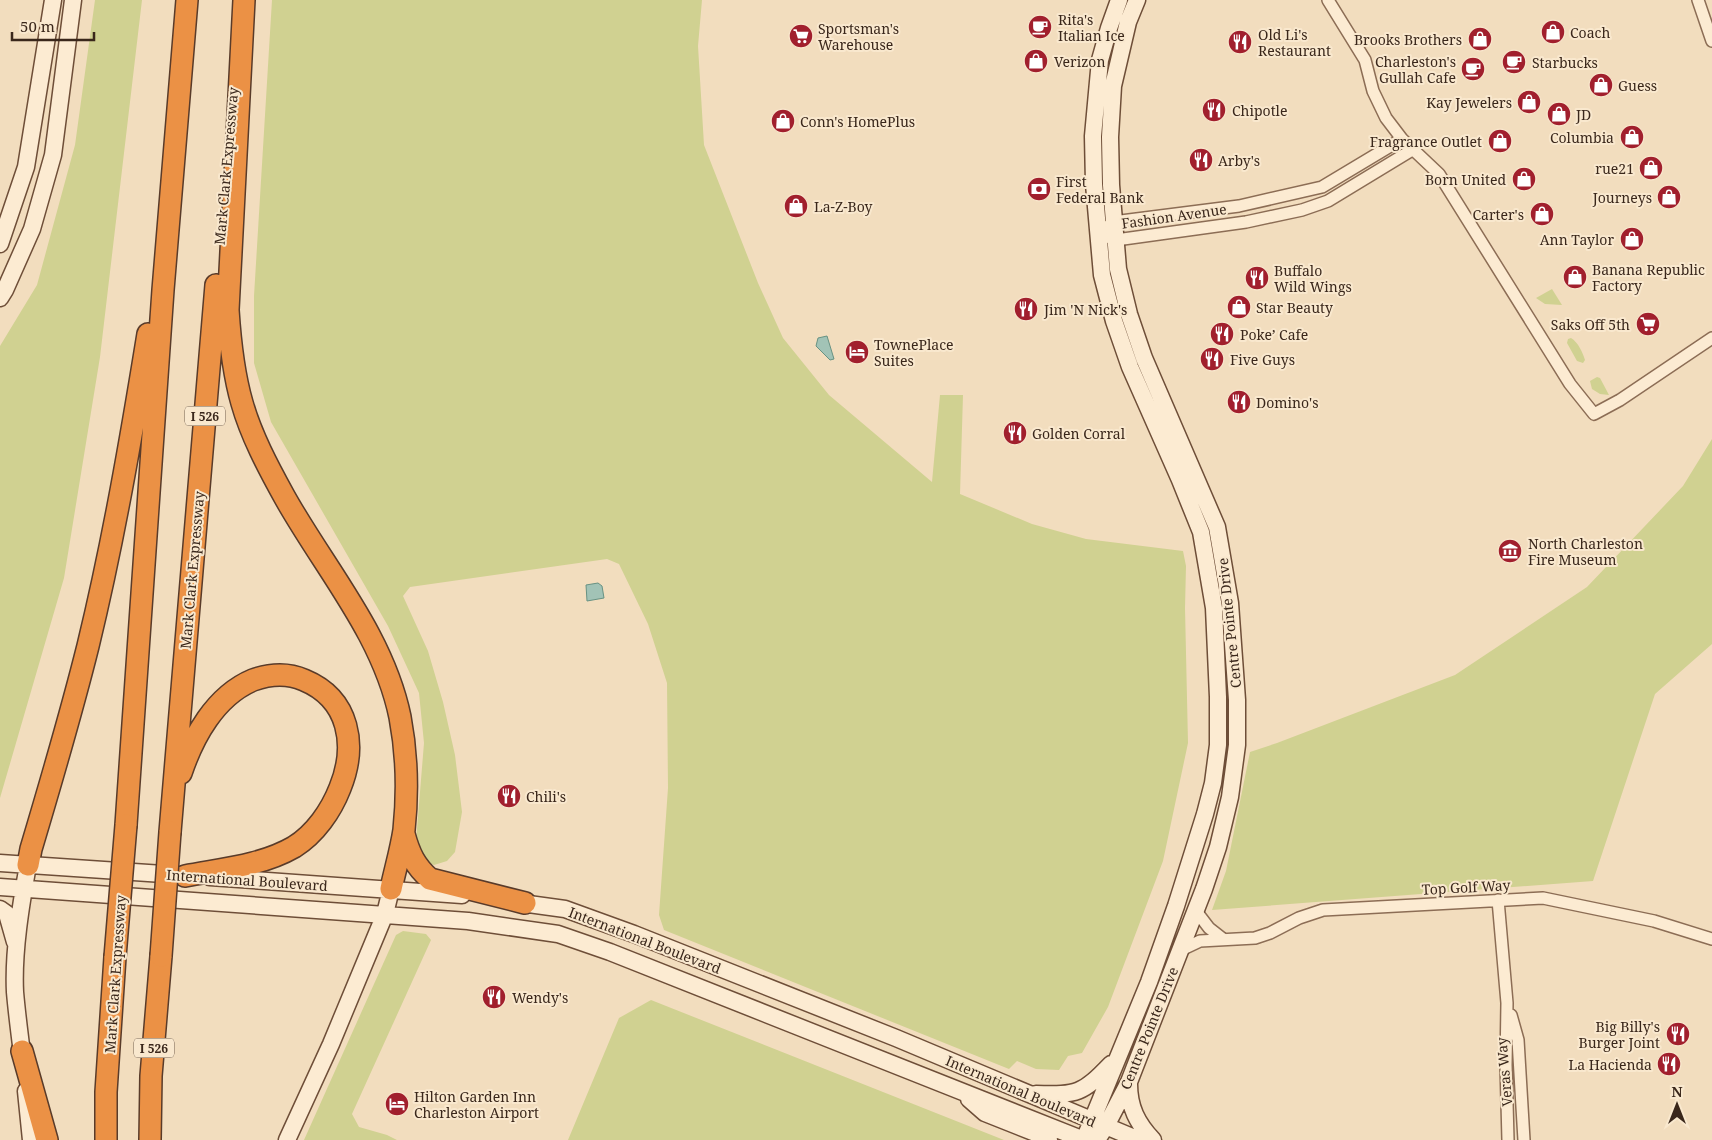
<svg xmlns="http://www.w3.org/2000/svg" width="1712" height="1140" viewBox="0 0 1712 1140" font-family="'Noto Serif',serif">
  <rect width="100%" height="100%" fill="#f2ddbe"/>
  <!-- green -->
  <path fill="#d0d191" d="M95,0H142L100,357L64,578L0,798V346L37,285L75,145Z
    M272,0H702L698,46L704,145L758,283L783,338L829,395L932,482L940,395H963L960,494L1032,524L1086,539L1183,551L1186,566L1185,608L1188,743L1163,861L1108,1007L1082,1053L1068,1056L1059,1070L1036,1069L1017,1061L1009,1069L664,930L659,915L668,788L667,683L648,624L619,564L607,559L410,587L403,596L428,651L443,702L455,755L462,812L455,852L447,861L434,865L423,860L416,841L424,743L419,693L388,626L271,422L254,363V296Z
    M1552,289L1562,305L1545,304L1536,298Z
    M1571,338C1578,342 1583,353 1585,360L1583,363L1577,361L1567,343L1568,339Z
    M1597,377L1600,378L1609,395L1600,394L1592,389L1590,381Z
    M1712,439V644L1655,694L1593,881L1212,910L1226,871L1250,752L1277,743L1455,675L1587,587L1683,486Z
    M403,931L426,934L431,940L352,1114L359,1127L387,1135L397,1140H304L396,935Z
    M651,1000L1004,1140H568L619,1018Z"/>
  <!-- water -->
  <path fill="#a2c3b6" stroke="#689283" d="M827,336L834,359L830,360L816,346L818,338Z
    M598,583L602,586L604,598L587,601L586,585Z"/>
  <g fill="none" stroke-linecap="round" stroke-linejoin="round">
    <!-- street casing -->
    <g stroke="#8c6d55" stroke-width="14">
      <path id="street" d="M1328,0L1365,60L1373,91L1386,118L1402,139L1439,174L1570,384L1594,414L1620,400L1712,338
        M1698,0L1712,41
        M1099,234L1113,222L1239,206L1322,187L1402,139
        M1110,238L1116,240L1246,222L1302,210L1328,201L1412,150
        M1498,900L1507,1003L1506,1065L1508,1140
        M1196,911L1209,928L1223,939
        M1181,950L1200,941L1255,938L1270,933L1299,918L1323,910L1543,898L1654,921L1712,939
        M1511,1015L1518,1040L1524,1140"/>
    </g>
    <!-- secondary casing -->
    <g stroke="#6e4e38" stroke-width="19">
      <path id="secondary" d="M0,244L26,167L53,0
        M0,298L5,290L32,229L53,155L73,0
        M0,863L178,875
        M210,877L462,895
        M0,887L468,921L558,934L610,952L1084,1140
        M514,902L565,909L634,934L896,1038L1139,1140
        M0,909L7,914L15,942
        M23,1061C20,1038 17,1015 15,992C13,952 21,904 28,865
        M1129,1084C1129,1107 1137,1123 1153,1140
        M26,1091L31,1140
        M1036,1094C1078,1095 1082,1094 1111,1064
        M969,1099L985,1113L1043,1136L1049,1140
        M287,1140L331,1044L385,914L391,889
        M1084,1140L1149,982L1176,906L1205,814L1213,783L1218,745V697L1214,608L1201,532L1180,480L1130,367L1114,321L1102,275L1094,184L1093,136L1100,60L1109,28L1119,0
        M1097,1140L1106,1126L1129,1082L1204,889L1218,847L1230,797L1237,745V700L1230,603L1217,527L1144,358L1129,314L1118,269L1111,185L1110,137L1113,86L1128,22L1137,0"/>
    </g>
    <!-- highway casing -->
    <g stroke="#593b2a" stroke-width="24">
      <path id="highway" d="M244,0L228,310C230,341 233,372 242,403C251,435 268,467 284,496C324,568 383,634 400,717C407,754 408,792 404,830C401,850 395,870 391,889
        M181,773C193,737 215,696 253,680C270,674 288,673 304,680C350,699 357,746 340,788C331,811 315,834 294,847C261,866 221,869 185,876
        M126,825L163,290L187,0
        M170,832L216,285
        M404,834C409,853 415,866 430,879L525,903
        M28,865L31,849C51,782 71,714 88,646C113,543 131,439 148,334
        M22,1051L47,1140
        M106,1140V1092L115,957
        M150,1140L151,1076L161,956"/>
    </g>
    <!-- street -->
    <use href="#street" stroke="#fcebd2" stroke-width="11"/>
    <!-- secondary -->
    <use href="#secondary" stroke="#fcebd2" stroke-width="16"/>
    <!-- highway -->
    <use href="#highway" stroke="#eb9145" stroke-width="21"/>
    <!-- highway-bridge casing -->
    <g stroke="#593b2a" stroke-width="24" stroke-linecap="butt">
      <path id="highway-bridge" d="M161,956L170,832
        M115,957L126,825"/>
    </g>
    <!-- highway-bridge -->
    <use href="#highway-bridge" stroke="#eb9145" stroke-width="21"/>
  </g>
  <!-- icons -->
  <defs>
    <g id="cafe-disc" transform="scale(1.25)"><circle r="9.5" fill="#a11f2d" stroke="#f9e8ce"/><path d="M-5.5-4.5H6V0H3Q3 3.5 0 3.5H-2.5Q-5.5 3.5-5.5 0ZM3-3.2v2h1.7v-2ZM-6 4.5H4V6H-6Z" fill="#fff"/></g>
    <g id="shop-disc" transform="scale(1.25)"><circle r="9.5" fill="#a11f2d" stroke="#f9e8ce"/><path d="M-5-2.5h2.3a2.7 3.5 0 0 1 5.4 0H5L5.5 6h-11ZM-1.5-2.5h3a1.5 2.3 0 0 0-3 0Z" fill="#fff"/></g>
    <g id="supermarket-disc" transform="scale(1.25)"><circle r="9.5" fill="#a11f2d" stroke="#f9e8ce"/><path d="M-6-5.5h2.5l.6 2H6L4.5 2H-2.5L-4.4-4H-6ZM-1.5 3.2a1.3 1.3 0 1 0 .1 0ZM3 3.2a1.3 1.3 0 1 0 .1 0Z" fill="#fff"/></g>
    <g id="restaurant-disc" transform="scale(1.25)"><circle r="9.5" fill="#a11f2d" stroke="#f9e8ce"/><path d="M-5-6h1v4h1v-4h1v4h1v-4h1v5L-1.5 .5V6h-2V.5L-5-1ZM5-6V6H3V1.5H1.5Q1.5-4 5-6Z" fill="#fff"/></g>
    <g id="bank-disc" transform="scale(1.25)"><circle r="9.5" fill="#a11f2d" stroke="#f9e8ce"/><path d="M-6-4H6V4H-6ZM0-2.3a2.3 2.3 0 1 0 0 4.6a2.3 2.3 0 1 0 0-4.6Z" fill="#fff"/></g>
    <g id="hotel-disc" transform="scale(1.25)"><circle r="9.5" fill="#a11f2d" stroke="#f9e8ce"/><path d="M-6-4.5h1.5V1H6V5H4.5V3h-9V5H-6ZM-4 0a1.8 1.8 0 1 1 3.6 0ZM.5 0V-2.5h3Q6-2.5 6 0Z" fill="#fff"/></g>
    <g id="museum-disc" transform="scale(1.25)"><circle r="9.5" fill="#a11f2d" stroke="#f9e8ce"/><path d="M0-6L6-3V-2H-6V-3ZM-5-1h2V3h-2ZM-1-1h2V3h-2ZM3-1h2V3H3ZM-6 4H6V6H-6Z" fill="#fff"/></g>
  </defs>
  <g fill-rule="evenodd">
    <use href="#cafe-disc" x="1040" y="27"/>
    <use href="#shop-disc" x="1553" y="32"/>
    <use href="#supermarket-disc" x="801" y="36"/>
    <use href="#shop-disc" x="1480" y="39"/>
    <use href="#restaurant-disc" x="1240" y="42"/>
    <use href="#shop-disc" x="1036" y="61"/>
    <use href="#cafe-disc" x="1514" y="62"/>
    <use href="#cafe-disc" x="1473" y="69"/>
    <use href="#shop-disc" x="1601" y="85"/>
    <use href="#shop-disc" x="1529" y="102"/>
    <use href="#restaurant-disc" x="1214" y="110"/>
    <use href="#shop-disc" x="1559" y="114"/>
    <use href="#shop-disc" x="783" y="121"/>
    <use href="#shop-disc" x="1632" y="137"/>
    <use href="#shop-disc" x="1500" y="141"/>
    <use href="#restaurant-disc" x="1201" y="160"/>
    <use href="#shop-disc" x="1651" y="168"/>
    <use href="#shop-disc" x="1524" y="179"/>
    <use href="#bank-disc" x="1039" y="189"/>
    <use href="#shop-disc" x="1669" y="197"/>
    <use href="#shop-disc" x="796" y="206"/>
    <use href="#shop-disc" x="1542" y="214"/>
    <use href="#shop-disc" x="1632" y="239"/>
    <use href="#shop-disc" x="1575" y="277"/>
    <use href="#restaurant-disc" x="1257" y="278"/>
    <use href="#shop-disc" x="1239" y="307"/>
    <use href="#restaurant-disc" x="1026" y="309"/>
    <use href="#supermarket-disc" x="1648" y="324"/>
    <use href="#restaurant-disc" x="1222" y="334"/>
    <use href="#hotel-disc" x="857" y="352"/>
    <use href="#restaurant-disc" x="1212" y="359"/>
    <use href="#restaurant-disc" x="1239" y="402"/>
    <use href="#restaurant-disc" x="1015" y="433"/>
    <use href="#museum-disc" x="1510" y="551"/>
    <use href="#restaurant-disc" x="509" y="796"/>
    <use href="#restaurant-disc" x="494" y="997"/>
    <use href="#restaurant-disc" x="1678" y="1034"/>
    <use href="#restaurant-disc" x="1669" y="1064"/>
    <use href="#hotel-disc" x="397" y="1104"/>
  </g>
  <g text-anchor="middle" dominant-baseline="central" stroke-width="4" stroke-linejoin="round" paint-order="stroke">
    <!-- shield labels -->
    <g fill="#f9e8ce" stroke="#736151" stroke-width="1">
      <rect x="185" y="406.5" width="40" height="19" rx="4"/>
      <rect x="134" y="1038.5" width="40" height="19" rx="4"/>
    </g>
    <g font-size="12" font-weight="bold" fill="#3a271b">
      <text x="205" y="416">I 526</text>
      <text x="154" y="1048">I 526</text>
    </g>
    <!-- poi labels -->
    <g font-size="14" fill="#3a271b" stroke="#f9e8ce" text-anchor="start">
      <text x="1058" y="19">Rita's<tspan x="1058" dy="16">Italian Ice</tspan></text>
      <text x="818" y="28">Sportsman's<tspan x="818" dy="16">Warehouse</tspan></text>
      <text x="1570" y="32">Coach</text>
      <text x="1258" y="34">Old Li's<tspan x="1258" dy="16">Restaurant</tspan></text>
      <text x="1462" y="39" text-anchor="end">Brooks Brothers</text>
      <text x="1054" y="61">Verizon</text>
      <text x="1456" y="61" text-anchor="end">Charleston's<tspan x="1456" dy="16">Gullah Cafe</tspan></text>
      <text x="1532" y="62">Starbucks</text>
      <text x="1618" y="85">Guess</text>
      <text x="1512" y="102" text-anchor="end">Kay Jewelers</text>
      <text x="1232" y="110">Chipotle</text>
      <text x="1576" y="114">JD</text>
      <text x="800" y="121">Conn's HomePlus</text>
      <text x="1614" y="137" text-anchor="end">Columbia</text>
      <text x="1482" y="141" text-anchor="end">Fragrance Outlet</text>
      <text x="1218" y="160">Arby's</text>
      <text x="1634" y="168" text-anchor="end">rue21</text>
      <text x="1506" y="179" text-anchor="end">Born United</text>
      <text x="1056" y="181">First<tspan x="1056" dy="16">Federal Bank</tspan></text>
      <text x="1652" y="197" text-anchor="end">Journeys</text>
      <text x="814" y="206">La-Z-Boy</text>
      <text x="1524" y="214" text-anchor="end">Carter's</text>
      <text x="1614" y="239" text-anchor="end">Ann Taylor</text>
      <text x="1592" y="269">Banana Republic<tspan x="1592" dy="16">Factory</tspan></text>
      <text x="1274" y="270">Buffalo<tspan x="1274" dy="16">Wild Wings</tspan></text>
      <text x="1256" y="307">Star Beauty</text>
      <text x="1044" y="309">Jim 'N Nick's</text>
      <text x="1630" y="324" text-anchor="end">Saks Off 5th</text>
      <text x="1240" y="334">Poke’ Cafe</text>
      <text x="874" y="344">TownePlace<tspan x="874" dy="16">Suites</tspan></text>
      <text x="1230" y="359">Five Guys</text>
      <text x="1256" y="402">Domino's</text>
      <text x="1032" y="433">Golden Corral</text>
      <text x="1528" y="543">North Charleston<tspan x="1528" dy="16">Fire Museum</tspan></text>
      <text x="526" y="796">Chili's</text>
      <text x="512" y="997">Wendy's</text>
      <text x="1660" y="1026" text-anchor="end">Big Billy's<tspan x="1660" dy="16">Burger Joint</tspan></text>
      <text x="1652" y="1064" text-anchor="end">La Hacienda</text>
      <text x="414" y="1096">Hilton Garden Inn<tspan x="414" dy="16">Charleston Airport</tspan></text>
    </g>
    <!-- street labels -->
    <g font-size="14" fill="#3a271b" stroke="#f9e8ce">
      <text transform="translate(226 166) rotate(-85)">Mark Clark Expressway</text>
      <text transform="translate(1174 216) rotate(-8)">Fashion Avenue</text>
      <text transform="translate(192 570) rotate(-85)">Mark Clark Expressway</text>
      <text transform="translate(1229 623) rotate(-96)">Centre Pointe Drive</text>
      <text transform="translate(247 880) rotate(4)">International Boulevard</text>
      <text transform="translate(1466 887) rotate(-3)">Top Golf Way</text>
      <text transform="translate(645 940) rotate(21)">International Boulevard</text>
      <text transform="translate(115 974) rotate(-86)">Mark Clark Expressway</text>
      <text transform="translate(1149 1028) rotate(-68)">Centre Pointe Drive</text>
      <text transform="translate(1504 1072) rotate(-95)">Veras Way</text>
      <text transform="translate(1021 1091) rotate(23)">International Boulevard</text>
    </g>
  </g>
  <!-- north arrow -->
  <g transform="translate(1677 1105)" stroke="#f9e8ce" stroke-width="4" paint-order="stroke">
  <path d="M0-4L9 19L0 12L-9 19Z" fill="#3a271b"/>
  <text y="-8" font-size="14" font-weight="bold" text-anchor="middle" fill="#3a271b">N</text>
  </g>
  <!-- scale -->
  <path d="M12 32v8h82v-8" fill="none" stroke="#3a271b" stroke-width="2.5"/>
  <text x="20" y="32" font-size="15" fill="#3a271b" stroke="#f9e8ce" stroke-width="4" paint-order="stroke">50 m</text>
</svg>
